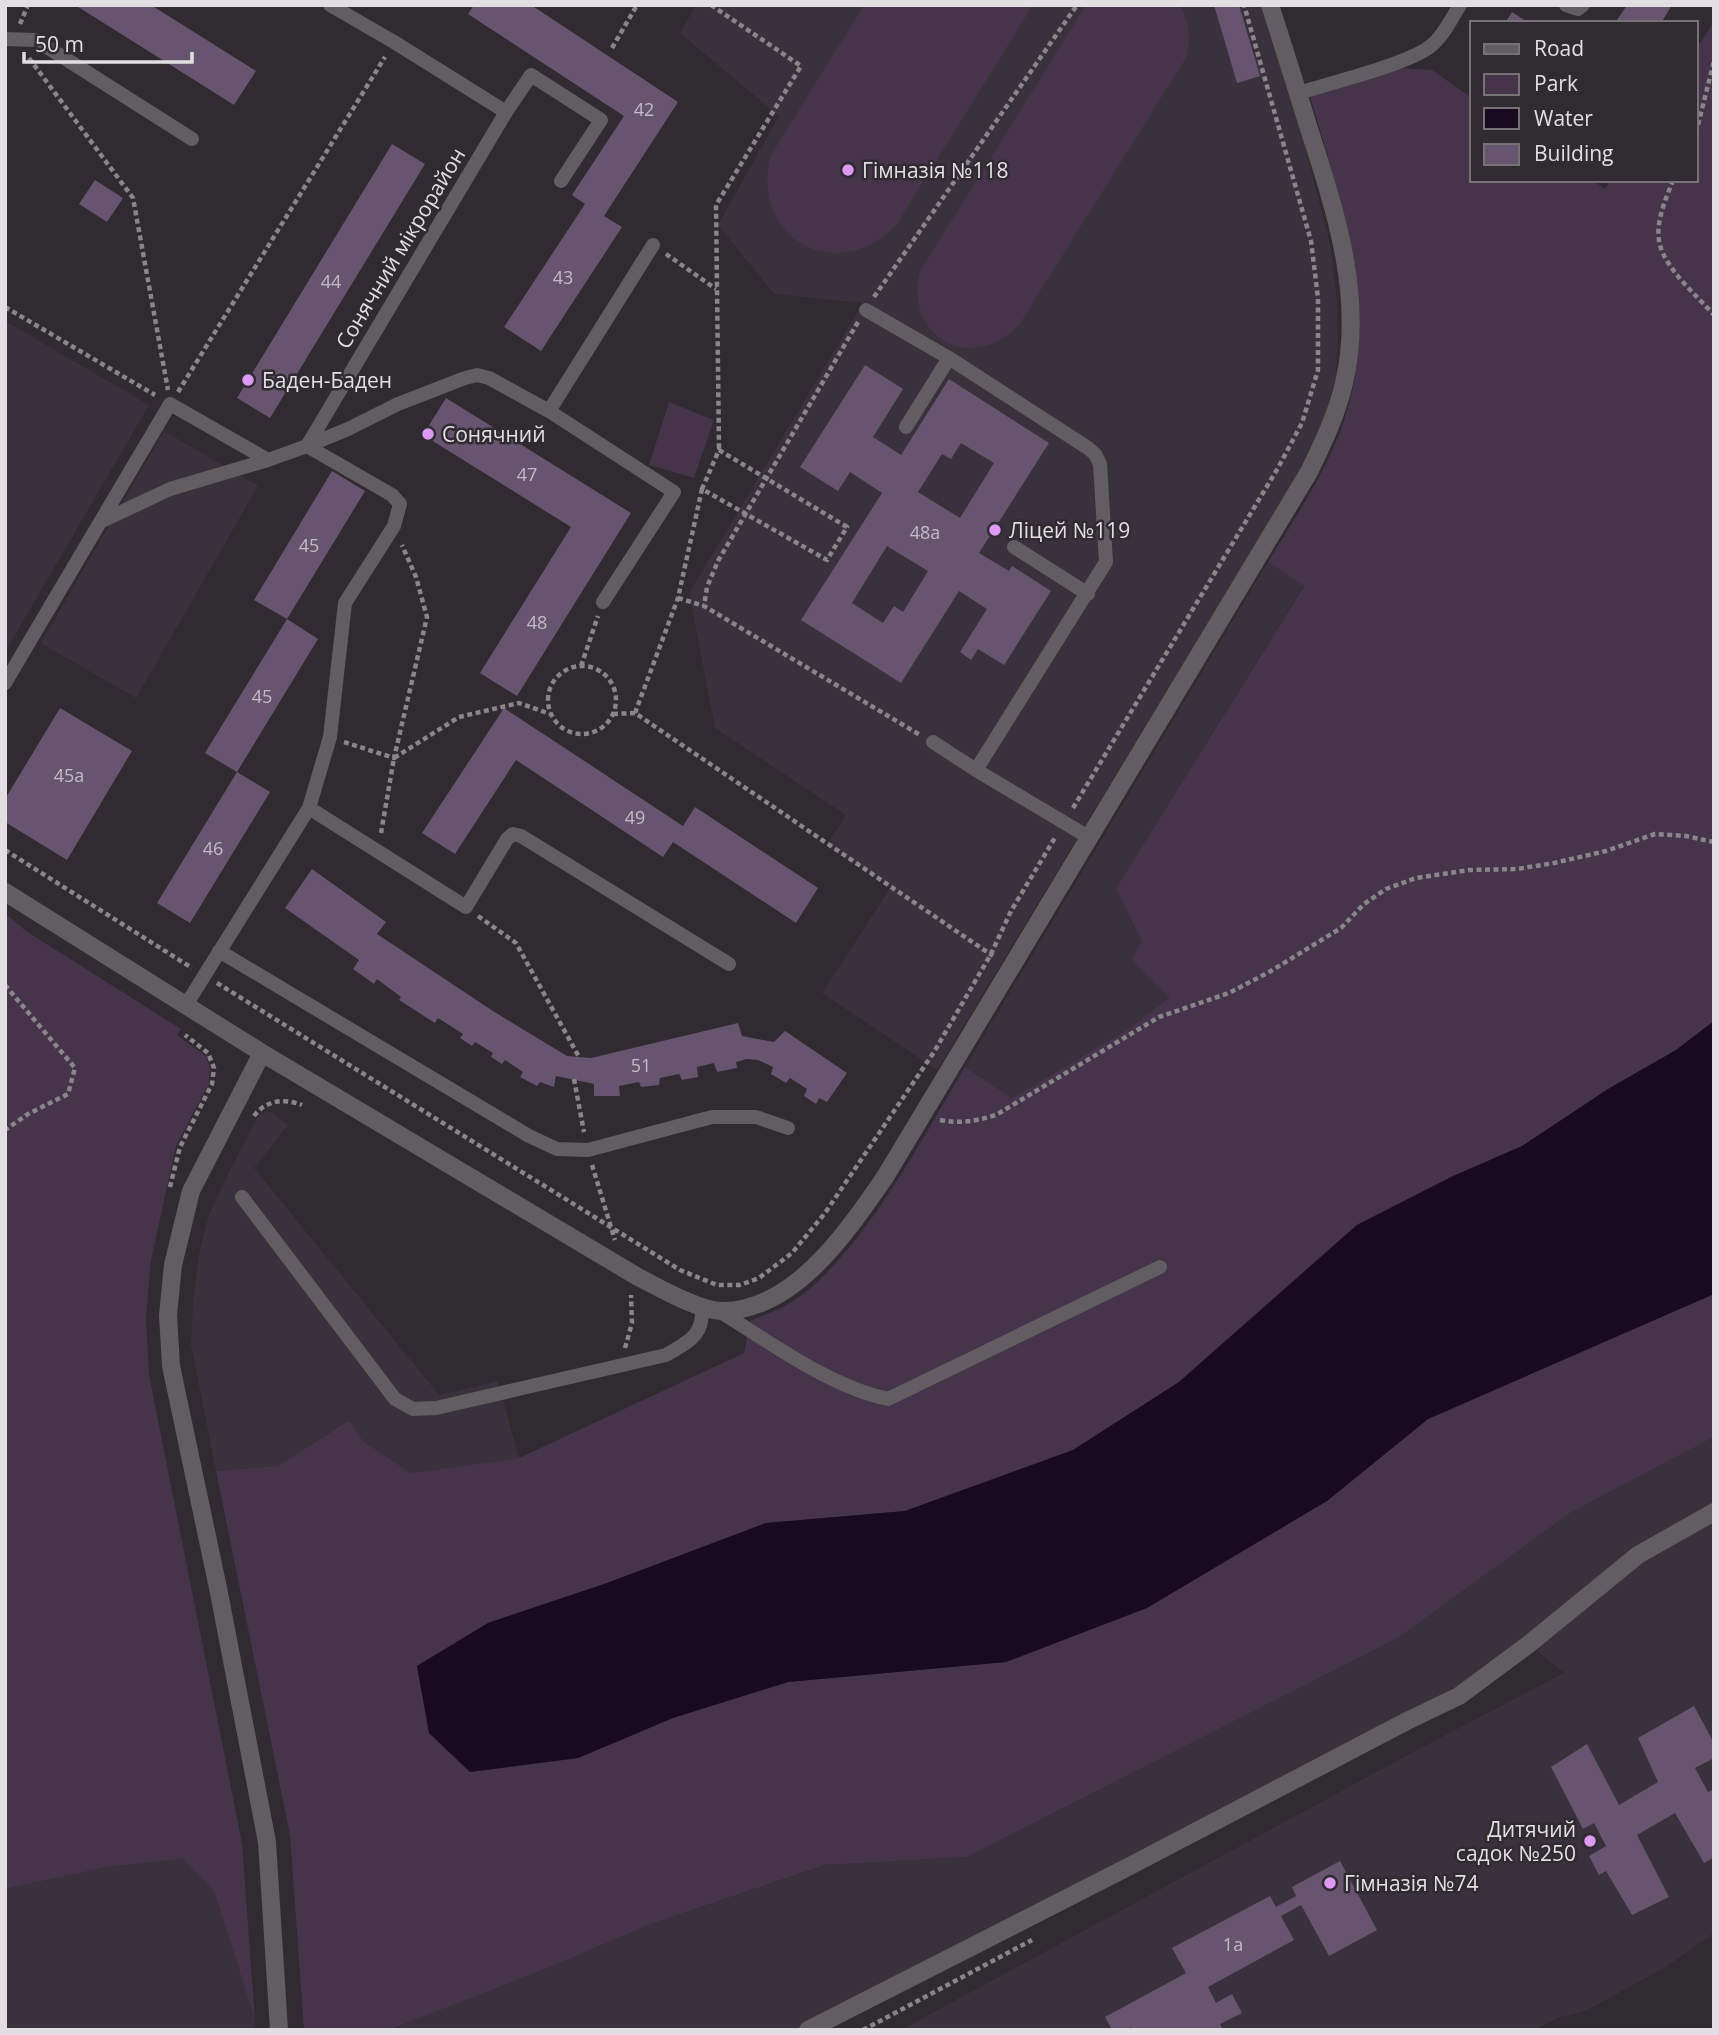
<svg xmlns="http://www.w3.org/2000/svg" width="1719" height="2035" viewBox="0 0 1719 2035" font-family="'Open Sans',sans-serif">
  <rect width="100%" height="100%" fill="#2f2b30"/>
  <!-- built -->
  <path fill="#39323c" d="M696,5H1261L1305,146L1330,244L1337,302L1338,339L1336,378L1323,422L1302,467L937,1070L822,993L891,887L827,845L846,815L715,728L689,593L863,303L774,294L718,225L779,116L680,33Z
    M5,321L149,405L5,652Z
    M164,431L258,486L136,698L41,643Z
    M1268,562L1304,585L1116,888L1142,942L1132,959L1171,996L1130,1028L1012,1098L965,1067Z
    M270,1111L288,1125L254,1168L439,1395L498,1381L519,1458L411,1473L363,1441L348,1420L278,1466L216,1471L191,1345L193,1301L199,1255L208,1217L230,1170L259,1115Z
    M1714,1437V1933L1664,1968L1585,2011L1557,2018L1535,2030H901L1419,1749L1564,1673L1529,1644L1459,1696L808,2030H389L548,1968L651,1924L826,1865L967,1857L1398,1638L1570,1513Z
    M182,1859L214,1891L255,2020V2030H5V1889L107,1867Z"/>
  <!-- green -->
  <path fill="#45344a" d="M864,5H1033L897,224C838,288 748,238 771,155Z
    M1086,5H1180C1190,23 1191,38 1186,58L1019,325C972,375 903,337 920,271Z
    M1714,22V1021L1676,1050L1608,1089L1522,1146L1451,1177L1357,1225L1179,1382L1073,1450L905,1511L766,1523L607,1583L488,1623L417,1666L429,1733L471,1772L578,1758L673,1718L788,1682L1006,1662L1327,1501L1428,1419L1714,1294V1437L1570,1513L1398,1638L967,1857L825,1865L651,1924L548,1968L389,2030H304L290,1835L216,1471L278,1466L349,1420L363,1441L411,1473L519,1458L744,1353L750,1321C761,1316 774,1312 785,1306C857,1265 922,1138 965,1067L1012,1098L1130,1028L1170,997L1131,959L1142,942L1116,888L1304,586L1268,562C1294,520 1322,478 1340,432C1384,319 1342,206 1310,96L1400,68L1432,70L1472,98V180H1592L1605,189L1611,180H1696V49Z
    M669,402L714,420L694,478L649,465Z
    M5,913L26,931L181,1029L177,1035L206,1056L210,1069L209,1083L176,1146L151,1260L146,1318L149,1375L242,1843L255,2020L214,1891L182,1859L107,1867L5,1889Z"/>
  <!-- water -->
  <path fill="#1a0a1f" d="M1714,1021V1294L1428,1419L1327,1501L1147,1608L1006,1662L788,1682L673,1718L578,1758L470,1772L429,1733L417,1666L488,1623L607,1583L766,1523L905,1511L1073,1450L1179,1382L1357,1225L1451,1177L1522,1146L1608,1089L1676,1050Z"/>
  <!-- building -->
  <path fill="#67546e" fill-rule="evenodd" d="M75,5H151L256,71L234,105Z
    M474,5H531L678,102L604,216L622,227L541,351L504,327L585,204L572,195L624,116L468,14Z
    M1214,5H1239L1260,76L1237,83Z
    M1627,5H1672L1661,23H1615Z
    M1512,12L1529,23H1505Z
    M392,144L425,164L270,418L237,398Z
    M95,180L123,198L107,222L79,204Z
    M865,365L903,389L873,437L901,455L949,379L1049,443L979,553L1009,571L1012,566L1051,591L1004,665L978,649L971,660L960,652L987,609L959,591L901,683L801,620L882,493L850,472L838,491L800,467ZM961,443L994,463L960,518L918,492L942,454L951,459ZM887,546L928,571L903,612L894,606L883,623L852,603Z
    M446,398L631,513L517,696L480,673L571,527L423,435Z
    M332,471L365,491L287,619L254,600Z
    M287,619L318,639L237,772L205,753Z
    M60,708L132,751L67,860L5,822V799Z
    M504,708L683,826L695,807L818,888L796,923L673,842L663,857L516,760L455,854L422,833Z
    M237,772L270,792L190,923L157,903Z
    M312,869L386,922L377,934L496,1013L567,1056L591,1058L738,1023L742,1036L774,1042L785,1031L847,1073L827,1102L819,1098L816,1104L804,1096L807,1089L790,1078L786,1083L771,1074L773,1067L758,1060L747,1059L736,1062L737,1068L717,1072L714,1063L697,1067L698,1077L682,1080L679,1074L660,1078L659,1085L641,1087L639,1082L619,1086L620,1096H594V1084L556,1076L554,1087L540,1082L537,1086L520,1077L523,1072L505,1060L502,1064L491,1057L493,1053L475,1042L472,1046L460,1038L463,1034L438,1018L435,1023L399,1000L401,997L377,979L374,984L353,969L359,960L285,908Z
    M1694,1706L1714,1743V1758L1695,1768L1708,1792L1714,1789V1857L1704,1863L1675,1813L1637,1835L1669,1897L1632,1915L1606,1871L1599,1875L1589,1856L1606,1846L1594,1823L1583,1829L1551,1767L1587,1744L1619,1805L1658,1782L1638,1738Z
    M1340,1861L1377,1930L1329,1956L1301,1905L1281,1916L1294,1940L1208,1987L1216,2003L1232,1994L1242,2013L1220,2024L1223,2030H1133L1131,2027L1126,2030H1112L1105,2017L1186,1973L1172,1948L1270,1896L1276,1907L1296,1896L1292,1887Z"/>
  <g fill="none" stroke-linecap="round" stroke-linejoin="round">
    <!-- path -->
    <path stroke="#89868a" stroke-width="4.5" stroke-dasharray="5 3.5" stroke-linecap="butt" d="M711,5L801,66L716,205L719,450
      M20,24L28,5
      M612,48L637,5
      M29,58L133,198L168,390
      M1696,133L1714,61
      M1673,180C1666,199 1654,224 1660,245C1666,269 1697,296 1714,315
      M666,254L716,289
      M874,297L1077,5
      M5,307L155,395
      M858,322L718,561L707,587L704,606L920,735
      M178,392L385,57
      M719,450L847,527L827,560L702,489Z
      M678,598L704,606
      M548 700a34 34 0 1 1 68 0a34 34 0 1 1-68 0Z
      M581,666L598,616
      M635,713L678,598L702,489
      M613,714L635,713L993,956
      M344,742L394,758L427,617L416,577L402,545
      M1073,808L1278,468L1302,423L1318,370V298L1311,241L1244,5
      M381,833L394,758L459,717L519,703L550,714
      M5,850L192,968
      M478,916L516,943L579,1057
      M217,983L680,1270L717,1285H740L759,1278L792,1253L825,1213L934,1052L991,954L1011,911L1056,836
      M5,985L75,1068L68,1094L28,1114L5,1130
      M574,1079L584,1132
      M254,1116C266,1100 284,1098 302,1105
      M940,1120C960,1124 976,1121 996,1115L1159,1017L1229,993L1271,971L1341,928L1364,904L1386,889L1416,878L1469,870L1517,869L1554,863L1606,851L1655,834L1686,836L1714,842
      M592,1165L615,1240
      M170,1187L180,1147L212,1084L214,1068L208,1053L185,1035
      M625,1348L632,1323L631,1295
      M863,2030L1032,1940"/>
    <!-- lane -->
    <path stroke="#605e60" stroke-width="14" d="M330,5L394,42L506,112L307,446L348,429L398,404L465,378L477,375L489,378L549,411L674,492L603,602
      M1566,5L1578,9L1583,5
      M5,39L36,40L192,139
      M1298,93C1328,84 1412,63 1432,45C1444,35 1451,19 1460,5
      M506,112L531,75L601,120L561,181
      M866,310L949,358L1088,448L1095,454L1100,464L1106,562L976,770L1090,838
      M549,411L653,245
      M906,427L949,358
      M102,521L170,489L268,460
      M1014,547L1088,594
      M5,683L170,404L268,460L307,446L392,495L400,504L394,526L345,603L330,737L309,808
      M933,742L976,770
      M219,951L529,1136L557,1149L588,1150L712,1117H756L788,1128
      M186,1005L309,808L466,907L507,839L513,834L521,836L729,964
      M242,1197L395,1399L413,1409L436,1408L666,1355C689,1341 704,1336 702,1306
      M719,1311C770,1342 830,1387 888,1399L1160,1267"/>
    <!-- street -->
    <path stroke="#605e60" stroke-width="18" d="M5,892L262,1053L638,1277C658,1287 699,1311 722,1311C795,1311 848,1230 885,1177L1309,472C1323,443 1337,414 1344,383C1364,299 1336,212 1310,132C1297,90 1284,48 1270,5
      M262,1053L191,1191L173,1265L168,1315L171,1366L218,1588L267,1842L279,2030
      M808,2030L1128,1867L1407,1721L1459,1696L1529,1644L1638,1555L1714,1512"/>
  </g>
  <!-- markers -->
  <g fill="#dd99f3" stroke="#2f2b30" stroke-width="2.5">
    <circle cx="848" cy="170" r="7"/>
    <circle cx="248" cy="380" r="7"/>
    <circle cx="428" cy="434" r="7"/>
    <circle cx="995" cy="530" r="7"/>
    <circle cx="1590" cy="1841" r="7"/>
    <circle cx="1330" cy="1883" r="7"/>
  </g>
  <g text-anchor="middle" dominant-baseline="central" stroke-width="5" stroke-linejoin="round" paint-order="stroke">
    <!-- number labels -->
    <g font-size="18" fill="#c2bcc5">
      <text x="644" y="109">42</text>
      <text x="563" y="277">43</text>
      <text x="331" y="281">44</text>
      <text x="527" y="474">47</text>
      <text x="925" y="532">48а</text>
      <text x="309" y="545">45</text>
      <text x="537" y="622">48</text>
      <text x="262" y="696">45</text>
      <text x="69" y="775">45а</text>
      <text x="635" y="817">49</text>
      <text x="213" y="848">46</text>
      <text x="641" y="1065">51</text>
      <text x="1233" y="1944">1а</text>
    </g>
    <!-- poi labels -->
    <g font-size="21" fill="#e1dfe2" stroke="#2f2b30" text-anchor="start">
      <text x="862" y="170">Гімназія №118</text>
      <text x="262" y="380">Баден-Баден</text>
      <text x="442" y="434">Сонячний</text>
      <text x="1009" y="530">Ліцей №119</text>
      <text x="1576" y="1829" text-anchor="end">Дитячий<tspan x="1576" dy="24">садок №250</tspan></text>
      <text x="1344" y="1883">Гімназія №74</text>
    </g>
    <!-- street labels -->
    <g font-size="21" fill="#e1dfe2" stroke="#2f2b30">
      <text transform="translate(400 248) rotate(-59)">Сонячний мікрорайон</text>
    </g>
  </g>
  <!-- border -->
  <rect width="1719" height="2035" fill="none" stroke="#e1dfe2" stroke-width="14"/>
  <!-- legend -->
  <rect x="1470" y="21" width="228" height="161" fill="#2f2b30" stroke="#767377" stroke-width="2"/>
  <rect x="1484" y="44" width="35" height="10" fill="#605e60" stroke="#767377" stroke-width="2"/>
  <text x="1534" y="56" font-size="21" fill="#e1dfe2">Road</text>
  <rect x="1484" y="74" width="35" height="21" fill="#45344a" stroke="#767377" stroke-width="2"/>
  <text x="1534" y="91" font-size="21" fill="#e1dfe2">Park</text>
  <rect x="1484" y="108" width="35" height="21" fill="#1a0a1f" stroke="#767377" stroke-width="2"/>
  <text x="1534" y="126" font-size="21" fill="#e1dfe2">Water</text>
  <rect x="1484" y="144" width="35" height="21" fill="#67546e" stroke="#767377" stroke-width="2"/>
  <text x="1534" y="161" font-size="21" fill="#e1dfe2">Building</text>
  <!-- scale -->
  <path d="M24 52v10h168v-10" fill="none" stroke="#e1dfe2" stroke-width="3.5"/>
  <text x="35" y="52" font-size="21" fill="#e1dfe2" stroke="#2f2b30" stroke-width="5" paint-order="stroke">50 m</text>
</svg>
